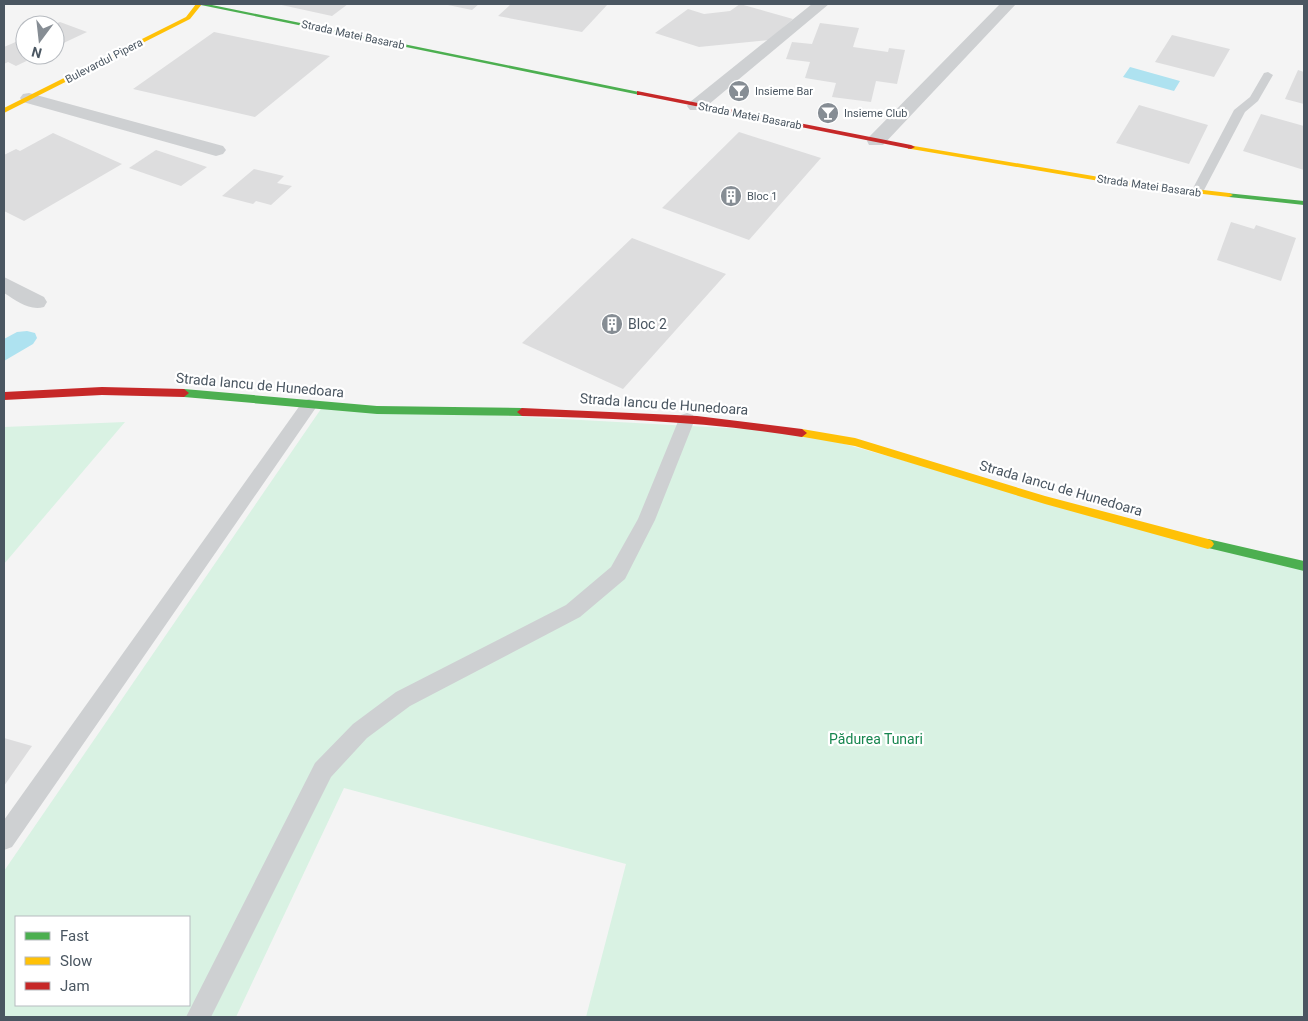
<svg xmlns="http://www.w3.org/2000/svg" width="1308" height="1021" viewBox="0 0 1308 1021" font-family="Roboto,sans-serif">
  <rect width="100%" height="100%" fill="#f4f4f4"/>
  <!-- green -->
  <path fill="#d9f2e3" fill-rule="evenodd" d="M323,406L801,432L1175,536L1304,566V1017H586L626,864L344,788L236,1017H4V871ZM16,917H189V1005H16Z
    M125,422L4,564V427Z"/>
  <!-- water -->
  <path fill="#aee2f0" d="M1130,67L1180,81L1174,91L1123,77Z
    M27,331L35,333L37,338L33,344L4,361V339L17,332Z"/>
  <!-- building -->
  <path fill="#ddddde" d="M277,4H348L332,16Z
    M443,4H479L472,10Z
    M511,4H608L582,32L498,16Z
    M740,4L793,19L769,40L699,47L655,33L688,9L704,14L730,11Z
    M60,22L87,32L55,47V24Z
    M820,23L859,28L853,47L888,52L889,48L905,50L897,84L876,81L871,102L832,97L836,83L805,78L810,62L786,59L792,42L812,44Z
    M214,32L330,56L255,117L133,89Z
    M1172,35L1230,49L1214,77L1155,62Z
    M25,38V55H39L16,66L8,62L4,64V47Z
    M1298,70L1304,72V104L1285,99Z
    M1139,105L1208,125L1189,164L1116,143Z
    M1261,114L1304,126V170L1243,151Z
    M739,132L821,158L749,240L662,208Z
    M53,133L122,164L24,221L4,211V155L16,149L20,151Z
    M156,150L207,167L181,186L129,168Z
    M254,169L284,176L277,183L292,186L271,205L256,201L253,204L222,196Z
    M1231,222L1254,229L1256,225L1296,238L1281,281L1217,260Z
    M632,238L726,274L623,389L522,343Z
    M4,738L32,746L4,786Z"/>
  <g fill="none" stroke-linecap="round" stroke-linejoin="round">
    <!-- lane -->
    <path fill="#ced0d2" fill-rule="evenodd" d="M1268,72L1273,75L1258,101L1245,112L1203,192L1197,196L1192,195L1191,192L1234,110L1250,97L1264,73Z
      M309,399L315,401L317,405L315,409L12,847L4,850V820L303,401Z
      M687,413L693,415L695,419L655,520L625,579L580,617L410,706L367,738L331,777L211,1017H186L315,763L353,724L396,692L566,605L611,567L638,519L679,419L681,415Z"/>
    <!-- street -->
    <path fill="#ced0d2" fill-rule="evenodd" d="M812,4H829L702,110H690L687,106L690,102Z
      M1000,4H1016L883,145H869L867,141L869,137Z
      M29,93L223,146L226,150L223,154L216,156L23,102L20,98L23,94Z
      M4,277L44,297L47,302L44,307C29,311 17,301 4,293Z"/>
    <!-- fast -->
    <path fill="#4caf50" fill-rule="evenodd" d="M196,4H207L644,93L640,95Z
      M1226,193L1304,201V205L1229,197L1225,195Z
      M184,389L377,406L522,408L527,412L522,416L377,414L184,397L179,393Z
      M1208,539L1304,561V571L1204,547L1202,544L1204,541Z"/>
    <!-- slow -->
    <path fill="#ffc107" fill-rule="evenodd" d="M196,4H202L190,19L4,113V108L186,17Z
      M908,145L1117,180L1229,193L1233,195L1229,197L1117,184L911,149H908Z
      M802,429L855,438L1045,496L1208,539L1212,541L1214,544L1212,547L1208,549L1045,504L855,446L798,436L797,433L798,430Z"/>
    <!-- jam -->
    <path fill="#c62828" fill-rule="evenodd" d="M637,91L911,145L915,147L911,149L640,95H637Z
      M102,387L184,389L189,393L184,397L102,395L4,400V392Z
      M522,408L697,416L802,429L807,433L802,437C709,422 616,418 522,416L517,412Z"/>
  </g>
  <!-- icons -->
  <defs>
    <g id="bar-disc" transform="scale(1.125)"><circle r="9.5" fill="#868d94" stroke="#fff"/><path d="M-6-5H6L.8 .8V4.5H3.5V6h-7V4.5H-.8V.8Z" fill="#fff"/></g>
    <g id="building-disc" transform="scale(1.125)"><circle r="9.5" fill="#868d94" stroke="#fff"/><path d="M-4-6H4V6H1V3H-1V6H-4ZM-2.5-4.3h1.7v1.8h-1.7ZM.8-4.3h1.7v1.8H.8ZM-2.5-1h1.7V.8h-1.7ZM.8-1h1.7V.8H.8Z" fill="#fff"/></g>
  </defs>
  <g fill-rule="evenodd">
    <use href="#bar-disc" x="739" y="91"/>
    <use href="#bar-disc" x="828" y="113"/>
    <use href="#building-disc" x="731" y="196"/>
    <use href="#building-disc" x="612" y="324"/>
  </g>
  <g text-anchor="middle" dominant-baseline="central" stroke-width="4.5" stroke-linejoin="round" paint-order="stroke">
    <!-- far-street labels -->
    <g font-size="11" fill="#4a5661" stroke="#fff">
      <text transform="translate(353 35) rotate(12)">Strada Matei Basarab</text>
      <text transform="translate(104 61) rotate(-27)">Bulevardul Pipera</text>
      <text transform="translate(750 116) rotate(11)">Strada Matei Basarab</text>
      <text transform="translate(1149 186) rotate(8)">Strada Matei Basarab</text>
    </g>
    <!-- far-poi labels -->
    <g font-size="11" fill="#4a5661" stroke="#fff" text-anchor="start">
      <text x="755" y="91">Insieme Bar</text>
      <text x="844" y="113">Insieme Club</text>
      <text x="747" y="196">Bloc 1</text>
    </g>
    <!-- poi labels -->
    <g font-size="14" fill="#4a5661" stroke="#fff" text-anchor="start">
      <text x="628" y="324">Bloc 2</text>
    </g>
    <!-- street labels -->
    <g font-size="14" fill="#4a5661" stroke="#fff">
      <text transform="translate(260 385) rotate(5)">Strada Iancu de Hunedoara</text>
      <text transform="translate(664 404) rotate(4)">Strada Iancu de Hunedoara</text>
      <text transform="translate(1061 488) rotate(16)">Strada Iancu de Hunedoara</text>
    </g>
    <!-- park labels -->
    <g font-size="14" fill="#17864f" stroke="#fff">
      <text x="876" y="739">Pădurea Tunari</text>
    </g>
  </g>
  <!-- border -->
  <rect width="1308" height="1021" fill="none" stroke="#4a5661" stroke-width="10"/>
  <!-- legend -->
  <rect x="15" y="916" width="175" height="90" fill="#ffffff" stroke="#b7bbc0"/>
  <rect x="25" y="932" width="25" height="8" fill="#4caf50" stroke="#b7bbc0"/>
  <text x="60" y="941" font-size="15" fill="#4a5661">Fast</text>
  <rect x="25" y="957" width="25" height="8" fill="#ffc107" stroke="#b7bbc0"/>
  <text x="60" y="966" font-size="15" fill="#4a5661">Slow</text>
  <rect x="25" y="982" width="25" height="8" fill="#c62828" stroke="#b7bbc0"/>
  <text x="60" y="991" font-size="15" fill="#4a5661">Jam</text>
  <!-- north arrow -->
  <g transform="translate(40 40) rotate(195)"><circle r="24" fill="#ffffff" stroke="#b7bbc0"/>
  <path d="M0-4L9 19L0 12L-9 19Z" fill="#868d94"/>
  <text y="-8" font-size="14" font-weight="bold" text-anchor="middle" fill="#4a5661">N</text>
  </g>
</svg>
